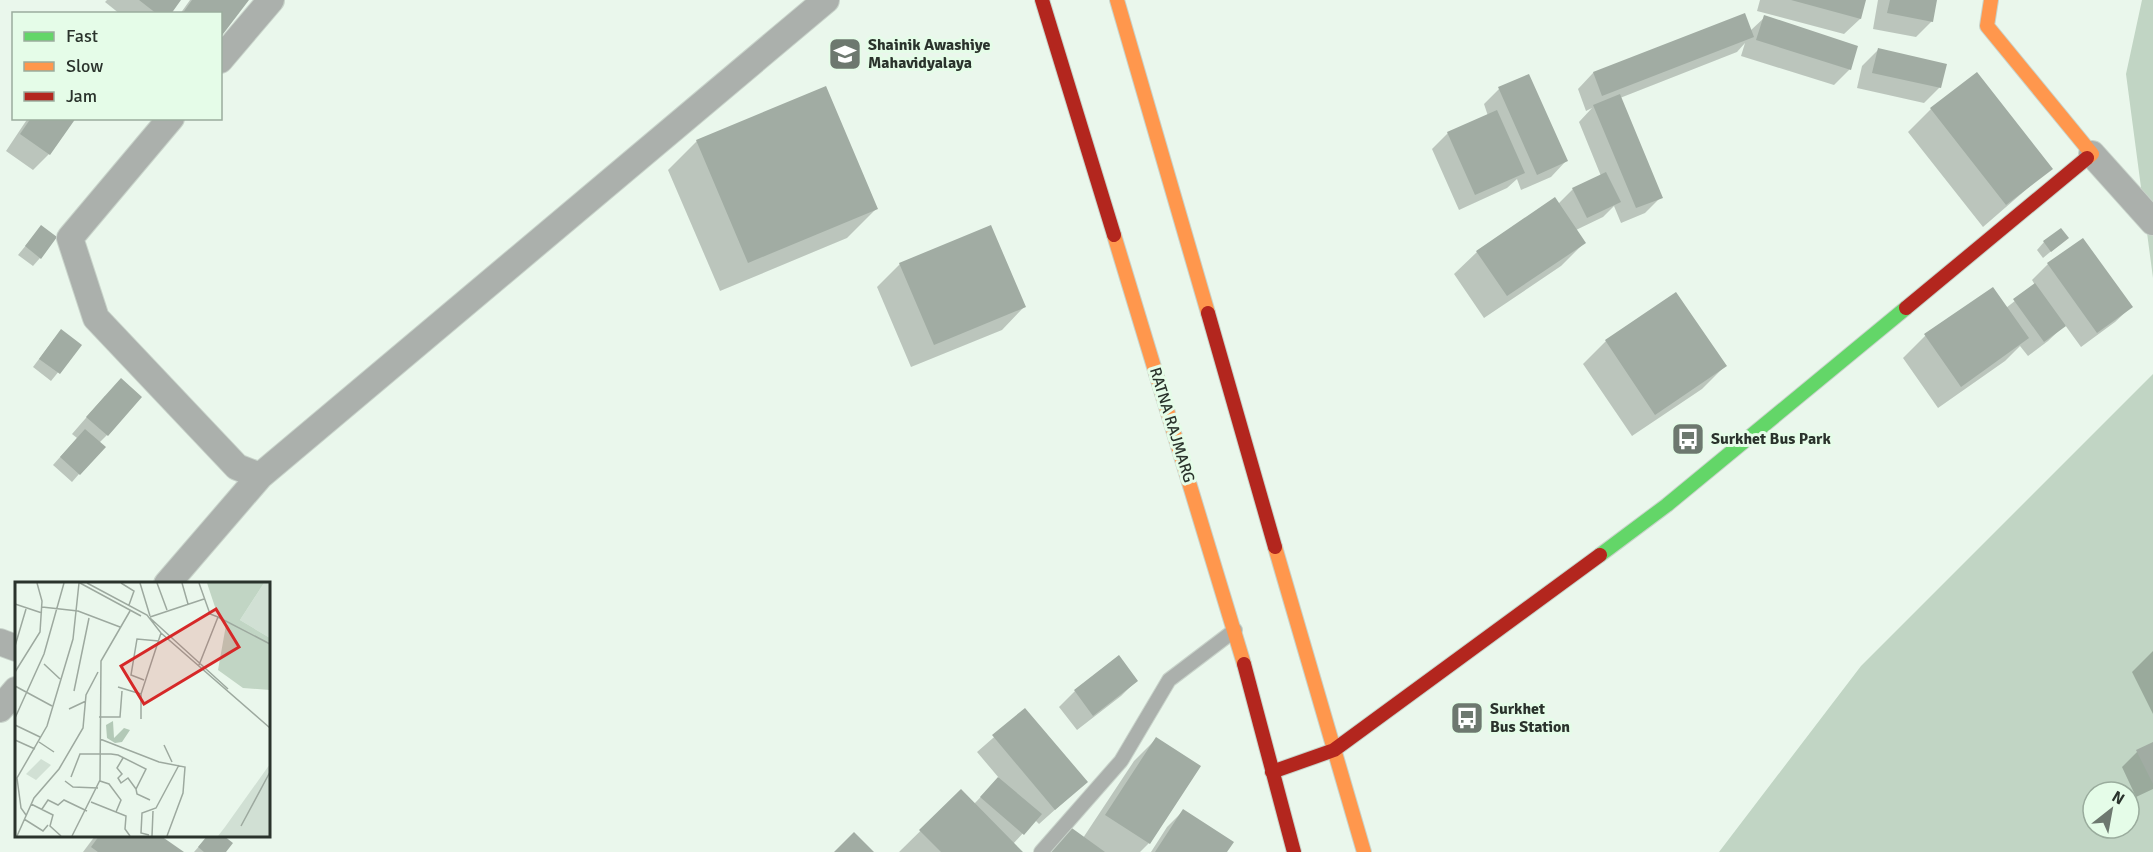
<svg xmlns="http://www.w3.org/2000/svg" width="2153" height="852" viewBox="0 0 2153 852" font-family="Signika,sans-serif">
  <rect width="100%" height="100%" fill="#eaf7ec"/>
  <!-- forest -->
  <path fill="#c1d5c4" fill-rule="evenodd" d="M2142,0H2153V278L2126,74Z
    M2153,374V852H1719L1861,666ZM2093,792H2129V828H2093Z"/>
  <!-- shadow -->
  <path fill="#0003" d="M107,0H179L169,14H120L105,2Z
    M190,0H245L220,14H180Z
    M1760,0H1865L1860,19L1844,34L1757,11Z
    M1878,0H1936L1932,21L1916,37L1873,29Z
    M1744,15L1750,31L1765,17L1850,69L1834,85L1741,56L1745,43L1737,52L1620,98L1661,197L1645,213L1621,223L1614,206L1603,217L1576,230L1584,243L1561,266L1484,318L1454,274L1477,252L1558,204L1573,189L1601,176L1579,122L1592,108L1586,111L1578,89L1593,73Z
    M1878,50L1940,87L1924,103L1857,88L1862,66Z
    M1976,74L2051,168L1983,227L1908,132L1931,109Z
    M1499,89L1566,161L1551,177L1521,190L1517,179L1507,188L1459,210L1432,149L1448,133L1488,116L1484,104Z
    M28,118H74L49,154L33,170L6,151Z
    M697,141L876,209L847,238L720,291L668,170Z
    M41,227L40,258L33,266L18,255Z
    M2067,238L2043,258L2037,250L2044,242Z
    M2082,240L2131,307L2115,322L2081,347L2065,325L2048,341L2028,356L2020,346L2005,361L1938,408L1903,358L1925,336L2006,308L2035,285L2032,280L2048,264Z
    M900,264L1024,307L1002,330L911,367L877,287Z
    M1676,294L1725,366L1702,389L1632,436L1583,364L1606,341Z
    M54,339L80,345L51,381L33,367Z
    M105,396L107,435L99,443L79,474L72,482L53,465L77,438L72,434Z
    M2153,651V714L2132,672Z
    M1118,658L1136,681L1121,696L1077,730L1059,707L1075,691Z
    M1025,710L1086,782L1039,824L1035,820L1013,844L1020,852H899L961,791L974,804L999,778L977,752Z
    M1156,739L1199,767L1149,843L1140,852H1048L1054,844L1083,838L1134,761Z
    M2153,744V789L2136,797L2122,767L2137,752Z
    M1183,811L1225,852H1151L1167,827Z
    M95,836H159L182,852H83Z
    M208,836H222L231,843L224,852H194Z"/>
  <!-- building -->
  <path fill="#a1aca3" d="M139,0H181L171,14H157Z
    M192,0H249L220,38V14H182Z
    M1791,0H1866L1861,19Z
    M1890,0H1937L1933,22L1887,13Z
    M1745,13L1754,37L1602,96L1593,72Z
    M1764,15L1858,46L1851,70L1756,40Z
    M1878,48L1947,64L1941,88L1872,73Z
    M1977,72L2053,169L2006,205L1930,108Z
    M1529,74L1568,161L1537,175L1498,87Z
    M826,86L878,209L748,263L696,140Z
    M1620,94L1663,198L1636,208L1593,105Z
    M1497,110L1525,173L1475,195L1447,132Z
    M31,118H76L50,155L20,134Z
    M1606,172L1621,202L1587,218L1572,188Z
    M1555,197L1586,243L1507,296L1476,251Z
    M41,225L57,237L41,259L25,246Z
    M991,225L1026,307L934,345L899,263Z
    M2061,228L2069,238L2051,252L2043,241Z
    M2083,238L2133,307L2097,333L2047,263Z
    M2035,283L2066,326L2044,342L2013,299Z
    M1993,287L2029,338L1961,387L1924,334Z
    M1676,292L1727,366L1655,415L1605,340Z
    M61,329L82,345L60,374L39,359Z
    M121,378L142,397L108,436L86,417Z
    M85,429L106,447L80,475L60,457Z
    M1119,655L1138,681L1093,716L1074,690Z
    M1025,708L1088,782L1055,810L992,735Z
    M1156,737L1201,766L1150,844L1105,815Z
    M2153,742V784L2136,750Z
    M998,777L1042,814L1024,835L980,797Z
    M961,789L1023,852H941L919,830Z
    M1183,809L1234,842L1227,852H1155Z
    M1069,826L1105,852H1051Z
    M854,832L874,852H834Z
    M99,836H161L184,852H98L91,847Z
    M207,836H224L233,843L226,852H204L198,847Z"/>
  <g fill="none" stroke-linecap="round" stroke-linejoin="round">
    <!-- lane casing -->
    <g stroke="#c8d3ca" stroke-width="16">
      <path id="lane" d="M1041,852L1121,761L1169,680L1235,630"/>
    </g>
    <!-- street casing -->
    <g stroke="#c8d3ca" stroke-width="28">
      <path id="street" d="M220,60L271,0
        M171,118L70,238L96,318L237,467L260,476
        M2092,154L2153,222
        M167,584L260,476L826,0
        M0,642L16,648
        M0,709L16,690"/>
    </g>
    <!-- fast casing -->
    <g stroke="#c8d3ca" stroke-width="16">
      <path id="fast" d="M1600,555L1667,505L1906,308"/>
    </g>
    <!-- slow casing -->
    <g stroke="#c8d3ca" stroke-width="16">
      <path id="slow" d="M1117,0L1208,313
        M1991,0L1987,26L2092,154L2087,158
        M1114,235L1244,664
        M1275,547L1364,852"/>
    </g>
    <!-- jam casing -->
    <g stroke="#c8d3ca" stroke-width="16">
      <path id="jam" d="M1042,0L1114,235
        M1906,308L2087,158
        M1208,313L1275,547
        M1244,664L1294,852
        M1272,772L1334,750L1600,555"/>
    </g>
    <!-- lane -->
    <use href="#lane" stroke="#abb0ac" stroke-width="14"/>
    <!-- street -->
    <use href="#street" stroke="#abb0ac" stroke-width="26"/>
    <!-- fast -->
    <use href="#fast" stroke="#63d668" stroke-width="14"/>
    <!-- slow -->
    <use href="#slow" stroke="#ff974d" stroke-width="14"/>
    <!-- jam -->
    <use href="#jam" stroke="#b3261e" stroke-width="14"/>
  </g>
  <!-- icons -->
  <defs>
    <g id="school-square" transform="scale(1.725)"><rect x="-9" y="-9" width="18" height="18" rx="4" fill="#6d786f" stroke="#e5fce8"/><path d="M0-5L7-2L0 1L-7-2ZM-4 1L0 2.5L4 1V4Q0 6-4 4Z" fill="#fff"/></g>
    <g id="bus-square" transform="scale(1.725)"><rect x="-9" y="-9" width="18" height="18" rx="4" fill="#6d786f" stroke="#e5fce8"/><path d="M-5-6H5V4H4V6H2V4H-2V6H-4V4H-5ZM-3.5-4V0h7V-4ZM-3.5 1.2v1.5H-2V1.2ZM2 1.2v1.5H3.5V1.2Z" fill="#fff"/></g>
  </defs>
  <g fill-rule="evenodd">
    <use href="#school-square" x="845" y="54"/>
    <use href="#bus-square" x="1688" y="439"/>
    <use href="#bus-square" x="1467" y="718"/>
  </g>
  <g text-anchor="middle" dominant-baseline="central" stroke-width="6" stroke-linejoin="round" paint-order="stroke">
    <!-- poi labels -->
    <g font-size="16" font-weight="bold" fill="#2a332c" stroke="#e5fce8" text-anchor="start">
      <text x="868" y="45">Shainik Awashiye<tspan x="868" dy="18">Mahavidyalaya</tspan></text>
      <text x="1711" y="439">Surkhet Bus Park</text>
      <text x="1490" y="709">Surkhet<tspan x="1490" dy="18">Bus Station</tspan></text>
    </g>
    <!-- street labels -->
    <g font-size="16" fill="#2a332c" stroke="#e5fce8">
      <text transform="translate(1172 425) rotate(73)">RATNA RAJMARG</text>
    </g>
  </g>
  <!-- overview -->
  <g transform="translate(15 582)">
    <rect width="255" height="255" fill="#eaf7ec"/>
    <path d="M249,1H255V56L225,38ZM26,177L36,183L21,198L11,192ZM255,182V254H203L210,245Z" fill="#d1e0d4"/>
    <path d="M192,1H249L225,38L255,56V108L228,106L203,88L211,43L202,31Z" fill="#c1d5c4"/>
    <path d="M98,139L99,156L109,146L115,148L107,160L100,161L92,156L91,143Z" fill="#b3c9b7"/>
    <path fill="none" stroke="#9da99f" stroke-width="1.5" d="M65,1L126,34M72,1L132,33L146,51L255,146M106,1L119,9L114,23M125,1L135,34M142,1L152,28M167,1L173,22M184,1L195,32L203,35L184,83M0,22L27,31M27,25L63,29L105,45M135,35L189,17M203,35L255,62M135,36L213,107M0,64L11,27M29,82L45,97M0,90L25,50L27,19L22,1M129,98L116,93L122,57L144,59M0,104L37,124M103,105L126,112M59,109L74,36M54,127L71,119M84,135H105L107,109M0,136L29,72L49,1M126,137V112L146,51M0,143L25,155M85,157L144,180L170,185L168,211L152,254M0,158L20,167M24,160L39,170M149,163L157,180M56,195L65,172H96L103,173L131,187L121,207L113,196L106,201L103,196L107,192L102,186L108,176M50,199L58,205L83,206M85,199L94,202L106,218L101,230M121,207L122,212L135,218M76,220L111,234L110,247L115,254M16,222L38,233L35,244L46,254M27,227L33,218L43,223L49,218L72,229M11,233L6,226L2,196L32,144L58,57L64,1M9,237L28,249L33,243M226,244L255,190M134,253L126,251L127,231L141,226L164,183M2,254L19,216L44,187L68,146L71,113L83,90M57,254L85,198L86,79L115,29M137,254L138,229"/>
    <path fill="#d62828" fill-opacity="0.15" stroke="#d62828" stroke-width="3" d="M201,27L224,65L129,122L106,84Z"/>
    <rect width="255" height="255" fill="none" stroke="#2a332c" stroke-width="3"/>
  </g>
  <!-- legend -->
  <rect x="12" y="12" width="210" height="108" fill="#e5fce8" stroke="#9aac9d" stroke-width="1.5"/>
  <rect x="24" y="32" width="30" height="9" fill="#63d668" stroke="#9aac9d" stroke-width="1.5"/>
  <text x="66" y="42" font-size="18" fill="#2a332c">Fast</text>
  <rect x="24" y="62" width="30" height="9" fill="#ff974d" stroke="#9aac9d" stroke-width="1.5"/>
  <text x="66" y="72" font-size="18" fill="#2a332c">Slow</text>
  <rect x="24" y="92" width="30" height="9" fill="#b3261e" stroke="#9aac9d" stroke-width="1.5"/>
  <text x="66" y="102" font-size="18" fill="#2a332c">Jam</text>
  <!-- north arrow -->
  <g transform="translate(2111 810) rotate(31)"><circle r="28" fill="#e5fce8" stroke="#9aac9d" stroke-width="1.5"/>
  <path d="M0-4.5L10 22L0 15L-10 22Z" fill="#6d786f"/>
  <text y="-9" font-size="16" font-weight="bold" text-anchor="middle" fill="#2a332c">N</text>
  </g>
</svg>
